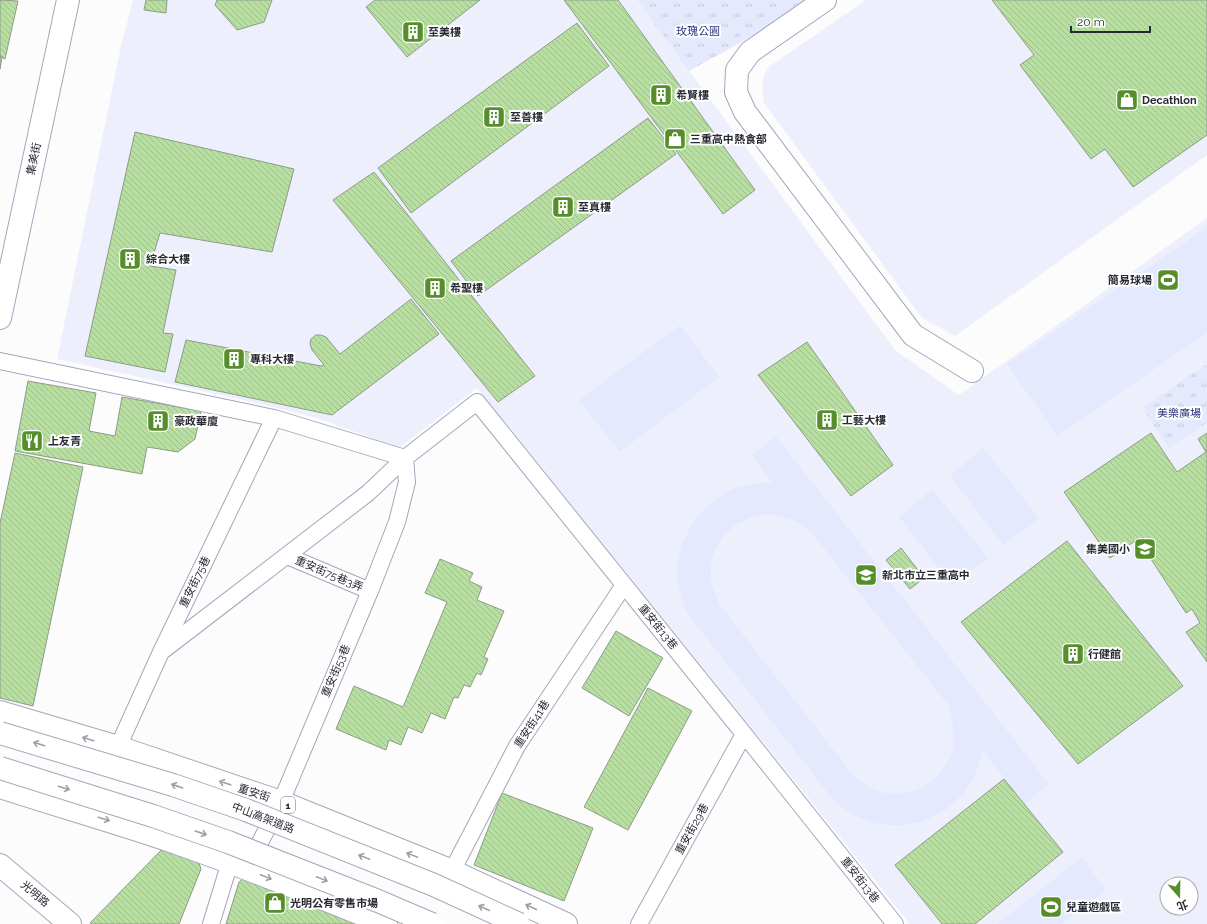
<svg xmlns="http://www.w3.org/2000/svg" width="1207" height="924" viewBox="0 0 1207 924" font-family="Raleway,'Noto Sans TC',sans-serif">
  <defs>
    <pattern id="park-tufts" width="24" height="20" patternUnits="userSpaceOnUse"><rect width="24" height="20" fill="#e5e9fd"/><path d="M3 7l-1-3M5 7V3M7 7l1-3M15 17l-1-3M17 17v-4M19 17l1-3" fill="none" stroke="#c4c8d9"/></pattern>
    <pattern id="building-back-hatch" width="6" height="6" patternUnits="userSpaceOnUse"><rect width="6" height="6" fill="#b7dfa0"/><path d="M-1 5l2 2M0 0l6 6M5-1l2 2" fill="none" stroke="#9dc08a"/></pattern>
  </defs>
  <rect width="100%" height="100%" fill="#fcfcfc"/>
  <!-- built -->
  <path fill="#edf0fc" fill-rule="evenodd" d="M133,0H637L895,350L959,395L1207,218V924H910L477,388L399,448L320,419L257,403L57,359L121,46ZM1167,884H1191V908H1167Z
    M866,0H1207V155L955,336L922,318L764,103L762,89L764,75L770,66Z"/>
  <!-- grass -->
  <path fill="#e5e9fd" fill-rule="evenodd" d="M1207,227V333L1057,436L1007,364Z
    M680,325L719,377L620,452L579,400Z
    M776,436L1049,784L1025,804L983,751L975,775L963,794L947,809L924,821L901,826L873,823L853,815L834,801L687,613C684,606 681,598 679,590C670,549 697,503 736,488C748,484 760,484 772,482L752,455ZM771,514C793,519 799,521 815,537L948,705C951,716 954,727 954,738C953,770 924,795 892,794C877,793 865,785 854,776L719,604L711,583V563L716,548L723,537L735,525L752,517Z
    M983,448L1039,518L1003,545L950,476Z
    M932,489L988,558L952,585L899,517Z
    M1082,857L1106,890L1061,924H997Z"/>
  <!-- park -->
  <path fill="url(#park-tufts)" d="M637,0H818L689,71Z
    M1207,364V423L1169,448L1142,408Z"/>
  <!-- building -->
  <path fill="url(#building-back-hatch)" stroke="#8f9b88" d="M0,0L18,1L5,59L0,56Z
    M146,0H167L166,13L144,10Z
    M217,0H272L264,22L237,30L215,5Z
    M375,0H480L407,57L366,7Z
    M564,0H618L755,190L723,214Z
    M992,0H1207V135L1133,187L1105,149L1091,159L1020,65L1034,55Z
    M577,23L609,66L411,213L378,168Z
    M0,56L2,57L0,69Z
    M648,118L676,154L478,296L451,261Z
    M135,132L294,169L272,252L160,233L150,266L176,270L163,333L173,334L165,372L85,356Z
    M374,172L535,376L498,402L333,200Z
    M411,299L439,334L332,415L175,382L186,340L321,366L324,365L312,350L310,344L311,339L316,335H321L326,337L340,354Z
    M807,342L893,465L851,496L758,375Z
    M28,381L96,393L89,431L115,436L122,397L201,411L195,439L178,452L147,447L142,474L15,451Z
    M1151,433L1177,472L1206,452L1198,439L1207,433V662L1186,632L1200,623L1192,609L1186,613L1138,539L1110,558L1064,492Z
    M15,453L83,467L33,706L0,698V523Z
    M1067,541L1183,686L1078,764L961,622Z
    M901,548L924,578L910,589L886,560Z
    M440,559L473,573L469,581L482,587L477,600L504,611L484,657L488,659L481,675L477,673L470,687L464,685L458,698L454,697L445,719L431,713L422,733L408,727L401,745L389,740L386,750L336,729L354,686L403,707L447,602L425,593Z
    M616,631L663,658L629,716L582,688Z
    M648,688L692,711L628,830L584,807Z
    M1004,779L1063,852L975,924H942L895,865Z
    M502,793L593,828L564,901L474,865Z
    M172,839L196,854L201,869L179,924H92L90,923Z
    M244,878L366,924H226L239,882Z"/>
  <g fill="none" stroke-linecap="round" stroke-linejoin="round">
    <!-- lane casing -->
    <g stroke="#a3a7bd" stroke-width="18">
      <path id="lane" d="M0,361L274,418L405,458
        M287,556L370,591
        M161,652L368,493L405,458L477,402L744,734L895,924
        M118,747L161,652L274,418
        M452,871L517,746L624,585
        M211,924L230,862L256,850L281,802L370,591L397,522L407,482L405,458
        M639,924L744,734"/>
    </g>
    <!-- street casing -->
    <g stroke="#a3a7bd" stroke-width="24">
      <path id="street" d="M825,0L750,52L737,70L736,92L745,112L913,335L972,371
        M0,865L70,924"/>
    </g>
    <!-- secondary casing -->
    <g stroke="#a3a7bd" stroke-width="24">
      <path id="secondary" d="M0,318L68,0"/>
    </g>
    <!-- primary casing -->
    <g stroke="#a3a7bd" stroke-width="24">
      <path id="primary" d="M0,712L118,747L281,802L452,871L566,924
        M0,787C61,807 122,824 182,845C251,869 318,897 386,924"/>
    </g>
    <!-- lane -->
    <use href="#lane" stroke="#fff" stroke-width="16"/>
    <!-- street -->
    <use href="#street" stroke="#fff" stroke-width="22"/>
    <!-- secondary -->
    <use href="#secondary" stroke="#fff" stroke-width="22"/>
    <!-- primary -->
    <use href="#primary" stroke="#fff" stroke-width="22"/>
    <!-- highway-bridge casing -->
    <g stroke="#a3a7bd" stroke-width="24" stroke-linecap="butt">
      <path id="highway-bridge" d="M0,733L173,785L246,810L434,885L519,924
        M0,768L153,816L228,842L378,901L432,924"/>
    </g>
    <!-- highway-bridge -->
    <use href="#highway-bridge" stroke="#fff" stroke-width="22"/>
  </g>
  <!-- one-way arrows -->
  <defs><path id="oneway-shaft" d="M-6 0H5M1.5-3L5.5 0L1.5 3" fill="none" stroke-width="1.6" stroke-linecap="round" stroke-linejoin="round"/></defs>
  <g stroke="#9e9fa3">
    <use href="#oneway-shaft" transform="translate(88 739) rotate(-163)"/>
    <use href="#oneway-shaft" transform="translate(39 744) rotate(-163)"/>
    <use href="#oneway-shaft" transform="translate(225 783) rotate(-162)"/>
    <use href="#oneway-shaft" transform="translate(177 786) rotate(-161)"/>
    <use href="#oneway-shaft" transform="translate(64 788) rotate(17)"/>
    <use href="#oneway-shaft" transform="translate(104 819) rotate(17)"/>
    <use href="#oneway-shaft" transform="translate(201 833) rotate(19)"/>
    <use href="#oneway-shaft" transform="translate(412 855) rotate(-158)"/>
    <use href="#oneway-shaft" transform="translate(364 857) rotate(-158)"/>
    <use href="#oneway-shaft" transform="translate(266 877) rotate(22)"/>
    <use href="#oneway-shaft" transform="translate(322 879) rotate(22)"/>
    <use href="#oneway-shaft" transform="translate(531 907) rotate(-155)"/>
    <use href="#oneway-shaft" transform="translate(484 908) rotate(-156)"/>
  </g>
  <!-- icons -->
  <defs>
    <g id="building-square" transform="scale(1.15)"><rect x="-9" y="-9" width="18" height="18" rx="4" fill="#558e2a" stroke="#fff"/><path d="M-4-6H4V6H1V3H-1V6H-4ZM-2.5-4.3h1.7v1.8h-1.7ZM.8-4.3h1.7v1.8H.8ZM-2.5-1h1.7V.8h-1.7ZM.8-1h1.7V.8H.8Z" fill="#fff"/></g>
    <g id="shop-square" transform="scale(1.15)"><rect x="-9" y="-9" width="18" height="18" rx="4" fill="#558e2a" stroke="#fff"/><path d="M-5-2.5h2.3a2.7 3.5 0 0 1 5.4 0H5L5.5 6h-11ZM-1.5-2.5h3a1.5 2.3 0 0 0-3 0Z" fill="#fff"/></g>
    <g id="stadium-square" transform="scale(1.15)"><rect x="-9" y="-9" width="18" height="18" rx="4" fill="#558e2a" stroke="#fff"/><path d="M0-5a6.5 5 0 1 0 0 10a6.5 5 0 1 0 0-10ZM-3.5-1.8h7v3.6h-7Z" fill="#fff"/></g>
    <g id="restaurant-square" transform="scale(1.15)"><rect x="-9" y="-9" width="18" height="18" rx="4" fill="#558e2a" stroke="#fff"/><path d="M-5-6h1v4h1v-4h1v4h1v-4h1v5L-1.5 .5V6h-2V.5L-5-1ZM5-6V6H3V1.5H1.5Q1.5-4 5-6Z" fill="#fff"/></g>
    <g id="school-square" transform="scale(1.15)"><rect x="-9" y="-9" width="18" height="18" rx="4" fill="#558e2a" stroke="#fff"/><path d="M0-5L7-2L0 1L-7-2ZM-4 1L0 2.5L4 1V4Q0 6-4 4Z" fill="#fff"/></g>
  </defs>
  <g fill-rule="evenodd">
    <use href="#building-square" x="413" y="32"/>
    <use href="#building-square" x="661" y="95"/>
    <use href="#shop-square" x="1127" y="100"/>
    <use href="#building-square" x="494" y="117"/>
    <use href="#shop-square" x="675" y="139"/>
    <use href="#building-square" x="563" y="207"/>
    <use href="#building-square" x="130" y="259"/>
    <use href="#stadium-square" x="1168" y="280"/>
    <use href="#building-square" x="435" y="288"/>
    <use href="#building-square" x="234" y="359"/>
    <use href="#building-square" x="827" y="420"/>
    <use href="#building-square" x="158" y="421"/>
    <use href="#restaurant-square" x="32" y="441"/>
    <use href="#school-square" x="1145" y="549"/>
    <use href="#school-square" x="866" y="575"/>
    <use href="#building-square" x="1073" y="654"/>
    <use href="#shop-square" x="275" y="903"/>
    <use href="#stadium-square" x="1051" y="907"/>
  </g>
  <g text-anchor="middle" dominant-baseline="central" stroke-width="4" stroke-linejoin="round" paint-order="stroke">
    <!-- shield labels -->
    <rect fill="#fff" stroke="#686a70" stroke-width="1" x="281" y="797" width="14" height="16" rx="3"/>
    <g font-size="10" font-weight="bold" fill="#282a32">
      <text x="288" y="805">1</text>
    </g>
    <!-- park labels -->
    <g font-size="11" fill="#353883" stroke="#fff">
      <text x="698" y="31">玫瑰公園</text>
      <text x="1179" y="413">美樂廣場</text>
    </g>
    <!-- poi labels -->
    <g font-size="11" font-weight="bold" fill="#282a32" stroke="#fff" text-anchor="start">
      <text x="428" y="32">至美樓</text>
      <text x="676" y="95">希賢樓</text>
      <text x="1142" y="100">Decathlon</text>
      <text x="510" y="117">至善樓</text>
      <text x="690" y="139">三重高中熱食部</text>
      <text x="578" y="207">至真樓</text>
      <text x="146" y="259">綜合大樓</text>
      <text x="1152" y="280" text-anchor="end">簡易球場</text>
      <text x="450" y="288">希聖樓</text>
      <text x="250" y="359">專科大樓</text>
      <text x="842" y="420">工藝大樓</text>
      <text x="174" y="421">豪政華廈</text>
      <text x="48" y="441">上友青</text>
      <text x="1130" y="549" text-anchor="end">集美國小</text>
      <text x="882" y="575">新北市立三重高中</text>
      <text x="1088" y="654">行健館</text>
      <text x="290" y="903">光明公有零售市場</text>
      <text x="1066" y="907">兒童遊戲區</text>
    </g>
    <!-- street labels -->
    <g font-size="11" fill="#282a32" stroke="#fff">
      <text transform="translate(34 159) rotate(-78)">集美街</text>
      <text transform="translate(329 574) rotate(23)">重安街75巷3弄</text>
      <text transform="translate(195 582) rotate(-64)">重安街75巷</text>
      <text transform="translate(658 627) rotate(51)">重安街13巷</text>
      <text transform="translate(336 671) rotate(-67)">重安街53巷</text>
      <text transform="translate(532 724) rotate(-57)">重安街41巷</text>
      <text transform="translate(254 793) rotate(18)">重安街</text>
      <text transform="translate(263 818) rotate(21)">中山高架道路</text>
      <text transform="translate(692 829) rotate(-61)">重安街29巷</text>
      <text transform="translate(860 880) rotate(52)">重安街13巷</text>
      <text transform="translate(35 894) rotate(40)">光明路</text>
    </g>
  </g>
  <!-- north arrow -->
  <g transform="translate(1179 896) rotate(160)"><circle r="19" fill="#ffffff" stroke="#a9aaad"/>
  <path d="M0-3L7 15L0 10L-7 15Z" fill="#558e2a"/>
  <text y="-6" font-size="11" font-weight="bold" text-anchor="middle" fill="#282a32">北</text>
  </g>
  <!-- scale -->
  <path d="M1071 26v6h79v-6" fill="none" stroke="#282a32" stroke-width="2"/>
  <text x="1077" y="26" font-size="12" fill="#282a32" stroke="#ffffff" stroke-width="3" paint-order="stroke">20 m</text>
</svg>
